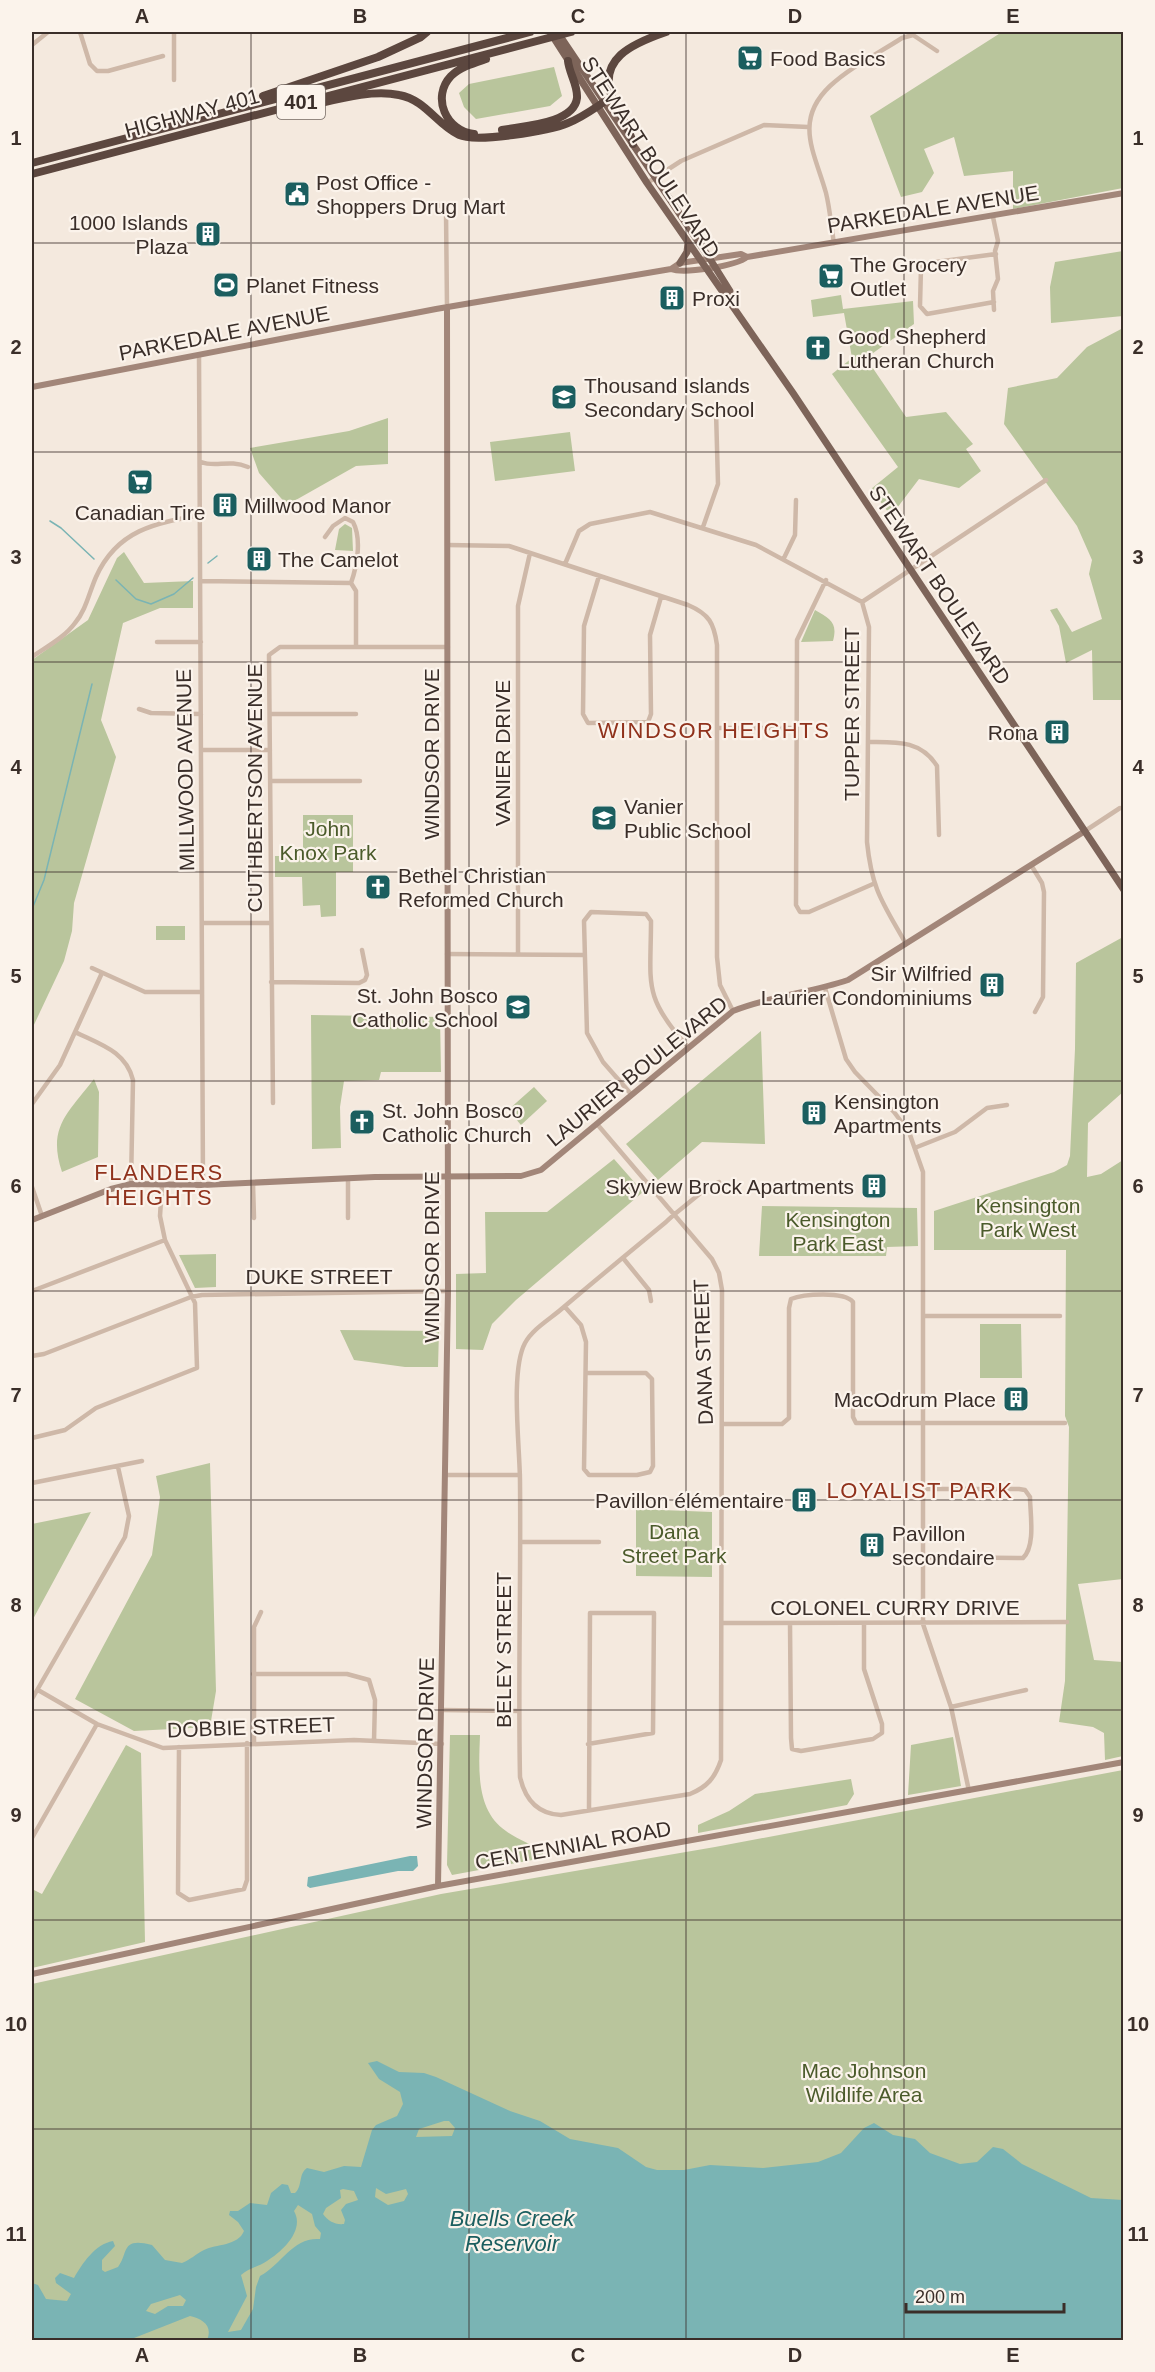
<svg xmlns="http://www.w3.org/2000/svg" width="1155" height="2372" viewBox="0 0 1155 2372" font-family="Arial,sans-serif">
  <rect width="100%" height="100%" fill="#f4e9de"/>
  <!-- green -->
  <path fill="#b9c59c" d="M1002,32H1123V188L1013,209V171L964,176L954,137L924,149L934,173L922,192L901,197L870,116Z
    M554,67L562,96L550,106L476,119L464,107L459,93L469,84Z
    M1123,251V316L1051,323L1050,287L1055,262Z
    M841,295L843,309L913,301L914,324L866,358L906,417L946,412L973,444L966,449L981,471L959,488L919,479L891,516L871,489L898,467L832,374L852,358L844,313L813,317L811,300Z
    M1123,328V700H1093L1092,650L1066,663L1059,626L1050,610L1057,608L1072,632L1102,619L1089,574L1092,560L1077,526L1004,424L1008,388L1057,378L1087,347Z
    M388,418V464L356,466L287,505L259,473L250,448L349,431Z
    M570,432L575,471L495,481L490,442Z
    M345,524L352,528L353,551L335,550L339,529Z
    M124,552L144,583L193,581V608H160L123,623L101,720L116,757L74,903L72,931L64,961L32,1029V660L88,620L117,558Z
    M815,610C830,619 838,622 833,641L801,642Z
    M303,815H353V872H336V916L321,917L320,905L303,906L302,877H275V856H303Z
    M156,926H185V940H156Z
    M1123,937V1092L1088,1123L1087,1177L1101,1174L1123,1160V1579L1078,1584L1094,1660L1123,1662V1756L1105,1760L1104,1733L1093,1727L1059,1722L1065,1681L1069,1427L1065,1416L1066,1250H934V1211L1054,1172L1067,1165L1070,1156L1075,1049L1076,963Z
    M311,1015L440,1017L441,1072H381L379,1080L344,1081L340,1107L341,1148L312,1149Z
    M761,1031L765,1144L702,1142L658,1180L626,1144Z
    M94,1079L99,1092L98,1157L62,1172C47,1127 68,1113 94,1079Z
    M534,1087L547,1101L521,1125L508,1110Z
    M614,1159L643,1192L516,1300L492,1324L483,1350L456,1349V1274L486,1273L485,1212H547Z
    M762,1206L917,1208L918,1246L887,1247L886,1256H759Z
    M216,1254V1287L195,1288L179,1255Z
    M980,1324H1021L1022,1378H980Z
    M340,1330L439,1331L438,1367H405L354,1360Z
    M210,1463L216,1691L210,1727L134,1731L75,1699L152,1555L160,1497L156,1476Z
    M636,1509L712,1512V1577L636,1576Z
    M91,1512L32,1621V1524Z
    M450,1735H480C479,1767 475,1810 506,1831C517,1839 531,1844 543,1851V1858L452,1875L447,1865Z
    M953,1737L961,1786L908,1795L911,1745Z
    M126,1745L141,1753L145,1942L32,1968V1889L42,1894Z
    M1123,1770V2340H32V1984L441,1894L715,1847Z
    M851,1779L854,1794L847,1805L698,1833V1825L729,1811L755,1794Z"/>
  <!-- water -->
  <path fill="#7ab4b4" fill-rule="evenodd" d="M410,1856H417L418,1866L413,1871H398L310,1888L307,1886L308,1877Z
    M377,2061L399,2072L424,2073L436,2077L510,2111L540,2121L570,2139L618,2148L646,2167L657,2170H684L710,2165L763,2168L818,2162L841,2153L864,2128L874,2123L893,2135L915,2139L930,2153L960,2164L977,2162L993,2147L1003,2149L1022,2164L1091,2198L1123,2200V2340H207C213,2326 203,2319 190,2316L129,2340H32V2283L38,2285L46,2299L67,2301L71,2294L56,2283L55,2278L60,2273L74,2278C82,2264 95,2244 113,2241L115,2246L102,2260V2270L105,2272L118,2267C129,2253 120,2237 152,2245L165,2260L182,2263C190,2260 196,2254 204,2250C216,2244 238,2246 244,2231L238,2222L229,2215L230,2211H238L250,2203L267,2205L271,2193L282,2184L288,2185L291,2193H295C303,2186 298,2174 307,2168L324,2172L344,2166L361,2167L372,2130L376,2125L397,2116L403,2104L400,2092L379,2079L368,2063ZM444,2121H449L455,2128L452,2136L416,2137L419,2129ZM376,2188L386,2194L406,2189L408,2194L404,2201L388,2205L375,2197ZM343,2189L354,2191L358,2200L346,2204L341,2210L345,2220L344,2224C335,2225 328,2221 323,2214L326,2208L341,2198L340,2190ZM298,2205L312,2214L315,2226L321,2233L320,2239C293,2237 283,2263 260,2276L256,2287L253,2309L241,2330L228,2332L247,2296L241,2275C249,2268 258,2267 267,2261C283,2251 305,2230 294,2211ZM180,2295L186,2300L183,2306H168L155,2314L146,2311L151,2304Z"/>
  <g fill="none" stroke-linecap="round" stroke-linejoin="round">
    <!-- stream -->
    <path stroke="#7ab4b4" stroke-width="1.5" d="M50,521L61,528L94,559
      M208,563L217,556
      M116,580L136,599L151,604L174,594L193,578
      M32,909L44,880L92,684"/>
    <!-- street -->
    <path stroke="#ceb8a8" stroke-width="4.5" d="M80,32L90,64L97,71H108L163,56
      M32,45L48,32
      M174,80V32
      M647,183L681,161L764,125L808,127
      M434,204L441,206L446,212L447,307
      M993,217L998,241L995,251L998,279L993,291L994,310
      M834,243C831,226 830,209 826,193C815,153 793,121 830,86C850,67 879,53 902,38L913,35L937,51
      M994,302L927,314L920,306L921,267L928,263L996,254
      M199,355L203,1185
      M201,462C216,468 228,459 248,467
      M703,527L718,484L716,411
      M325,537L333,526L345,518L353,522C362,539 357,566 351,583
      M447,545L509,546L688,605C709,614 714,623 717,645V957L720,985L733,1011
      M784,558L795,535L796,500
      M565,564L579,531L590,524L650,512L756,545L862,602L869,627L867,842C872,891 883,903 906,944
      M599,576L584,626L583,714L588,723L648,722L651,714L650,635L661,597
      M826,580L797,640L796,905L800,912H809L873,884
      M201,581L351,583L356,591V646
      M862,602L1046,480
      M157,642H201
      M32,657C46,647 64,638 75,623C86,610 89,593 96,577C117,530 155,523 201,515
      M139,709L151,713L201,714
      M270,714H356
      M718,728H796
      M869,742C896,742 921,740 937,766L939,835
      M202,750H270
      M271,781H360
      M1085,831L1120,808
      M1031,865L1042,883L1044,892L1043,997L1035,1012
      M203,923H270
      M447,954L584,955
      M518,954V606L530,553
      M92,968L145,992H202
      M271,982L359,983L365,980L367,975L362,950
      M825,988L846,1059L855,1072L894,1112L909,1132L923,1172V1624L951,1707L969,1791
      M75,1032C99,1044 126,1051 133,1080L131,1184
      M631,1094L603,1062L587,1033L584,921L591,912L646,914L651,921C651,984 642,996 688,1047
      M273,1103L269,655L280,647H448
      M32,1104L60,1065L101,975
      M597,1124L712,1259L719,1273L722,1290L721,1760C715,1778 707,1787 690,1794L561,1815C537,1814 525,1799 520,1777C518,1679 521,1581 520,1482C520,1448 510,1371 525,1343C533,1328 552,1318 565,1306C598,1278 632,1250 666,1222C671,1217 676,1213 681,1209L708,1187L719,1182
      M917,1147L955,1132L987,1108L1007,1105
      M348,1179V1218
      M253,1184L254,1218
      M32,1187L42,1216
      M623,1258L649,1290L651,1301
      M32,1291L165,1240
      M565,1307L581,1325L586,1342L584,1469L589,1475H637L650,1472L653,1466L652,1379L646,1373H587
      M923,1316H1060
      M32,1356L44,1354L191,1297L202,1295L448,1291
      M722,1424H782L789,1418V1308L791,1299C803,1294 844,1291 853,1302V1417L856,1423H1065
      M32,1438L65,1430L96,1408L197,1368L195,1303L165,1240L160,1216L162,1185
      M446,1475H520
      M32,1483L142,1461
      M521,1542H599
      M923,1557L1023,1558C1036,1546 1030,1513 1030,1497L1025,1490L1019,1489H923
      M722,1623L1067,1622
      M790,1623L791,1738L792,1749L801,1751L873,1739L882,1733V1724L864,1669V1624
      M253,1674H347L369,1680L375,1700L374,1741
      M38,1690L97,1724L163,1748L354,1740L442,1744
      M32,1699L125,1537L129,1516L118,1467
      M951,1707L1026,1690
      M443,1710L519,1711
      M254,1743V1627L261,1612
      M588,1744L653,1733L654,1613H590L589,1810
      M179,1747L178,1893L189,1900L244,1889L247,1880V1743
      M32,1838L97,1724"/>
    <!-- secondary -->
    <path stroke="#a28679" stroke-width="6" d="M671,269C684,274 736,266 747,257L1124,193
      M32,387L436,309L671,269L680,263L741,254L747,257
      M32,1220L111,1189L131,1184L203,1185L375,1177L521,1176L541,1170L733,1011C770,996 810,993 848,980L1085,831
      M438,1886L448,1291L447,307
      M32,1974L438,1886L1124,1762"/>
    <!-- primary -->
    <path stroke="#7d6459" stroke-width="7" d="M550,32L647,183L793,393L1124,890
      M558,33L710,259L730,291L728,299
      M680,263L687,252L688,243"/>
    <!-- highway -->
    <path stroke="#5c473f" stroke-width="8" d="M263,96L378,57L421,37L427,32
      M308,106C335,100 371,89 399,95C426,100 436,124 459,135C476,143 549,131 568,123C581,118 592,110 604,102
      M502,130C522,126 574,124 577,98C578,85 569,73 568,61
      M474,134C446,131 431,97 451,76C460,67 474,63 486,59
      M633,144C630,128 620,116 614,102C594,59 634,43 666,32
      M32,163L530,32
      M32,174L571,32"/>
  </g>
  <!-- grid -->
  <path fill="none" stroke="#3a2e29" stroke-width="1.5" stroke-opacity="0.55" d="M251,32V2340M469,32V2340M686,32V2340M904,32V2340M32,243H1124M32,452H1124M32,662H1124M32,872H1124M32,1081H1124M32,1291H1124M32,1500H1124M32,1710H1124M32,1920H1124M32,2129H1124"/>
  <!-- icons -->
  <defs>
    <g id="supermarket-square" transform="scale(1.35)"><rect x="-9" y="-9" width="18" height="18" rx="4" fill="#1b5e5f" stroke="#fbf3eb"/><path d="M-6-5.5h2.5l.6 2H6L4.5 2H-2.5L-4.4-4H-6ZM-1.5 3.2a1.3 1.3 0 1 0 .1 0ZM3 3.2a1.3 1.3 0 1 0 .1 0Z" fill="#fff"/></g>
    <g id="civic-square" transform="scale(1.35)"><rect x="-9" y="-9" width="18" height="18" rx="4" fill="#1b5e5f" stroke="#fbf3eb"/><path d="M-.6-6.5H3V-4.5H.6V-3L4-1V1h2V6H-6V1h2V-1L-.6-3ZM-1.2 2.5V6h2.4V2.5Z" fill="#fff"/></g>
    <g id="building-square" transform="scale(1.35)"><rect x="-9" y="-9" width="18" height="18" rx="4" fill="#1b5e5f" stroke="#fbf3eb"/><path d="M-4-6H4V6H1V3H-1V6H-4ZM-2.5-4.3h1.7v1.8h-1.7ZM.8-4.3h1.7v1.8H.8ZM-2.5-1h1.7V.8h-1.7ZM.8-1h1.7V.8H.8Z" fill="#fff"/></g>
    <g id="stadium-square" transform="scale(1.35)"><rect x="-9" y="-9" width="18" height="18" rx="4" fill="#1b5e5f" stroke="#fbf3eb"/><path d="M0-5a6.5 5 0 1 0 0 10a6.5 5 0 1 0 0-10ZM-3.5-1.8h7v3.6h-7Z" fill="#fff"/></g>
    <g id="church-square" transform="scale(1.35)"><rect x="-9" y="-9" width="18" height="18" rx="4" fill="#1b5e5f" stroke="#fbf3eb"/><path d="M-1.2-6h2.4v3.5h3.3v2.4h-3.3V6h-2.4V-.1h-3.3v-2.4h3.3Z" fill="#fff"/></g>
    <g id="school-square" transform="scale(1.35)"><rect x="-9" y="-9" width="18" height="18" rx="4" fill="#1b5e5f" stroke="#fbf3eb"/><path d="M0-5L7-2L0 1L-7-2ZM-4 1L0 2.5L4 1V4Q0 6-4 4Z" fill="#fff"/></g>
  </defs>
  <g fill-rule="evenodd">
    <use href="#supermarket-square" x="750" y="58"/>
    <use href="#civic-square" x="297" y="194"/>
    <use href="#building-square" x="208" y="234"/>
    <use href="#supermarket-square" x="831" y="276"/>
    <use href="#stadium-square" x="226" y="285"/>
    <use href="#building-square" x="672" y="298"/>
    <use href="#church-square" x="818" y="348"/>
    <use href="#school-square" x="564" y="397"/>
    <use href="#supermarket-square" x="140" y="482"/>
    <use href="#building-square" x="225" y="505"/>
    <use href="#building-square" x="259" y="559"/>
    <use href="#building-square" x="1057" y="732"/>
    <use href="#school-square" x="604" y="818"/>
    <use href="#church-square" x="378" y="887"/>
    <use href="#building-square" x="992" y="985"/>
    <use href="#school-square" x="518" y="1007"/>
    <use href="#building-square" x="814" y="1113"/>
    <use href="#church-square" x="362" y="1122"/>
    <use href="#building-square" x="874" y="1186"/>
    <use href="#building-square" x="1016" y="1399"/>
    <use href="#building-square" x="804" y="1500"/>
    <use href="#building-square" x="872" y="1545"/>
  </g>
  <g text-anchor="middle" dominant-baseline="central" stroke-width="4.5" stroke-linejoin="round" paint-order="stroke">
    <!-- shield labels -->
    <rect fill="#fbf3eb" stroke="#746963" stroke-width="1.5" x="277" y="85" width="48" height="34" rx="4.5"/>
    <g font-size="20" font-weight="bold" fill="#3a2e29">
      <text x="301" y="102">401</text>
    </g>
    <!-- poi labels -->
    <g font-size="21" fill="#3a2e29" stroke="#fbf3eb" text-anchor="start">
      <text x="770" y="58">Food Basics</text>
      <text x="316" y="182">Post Office -<tspan x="316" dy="24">Shoppers Drug Mart</tspan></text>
      <text x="188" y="222" text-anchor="end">1000 Islands<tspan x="188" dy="24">Plaza</tspan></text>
      <text x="850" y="264">The Grocery<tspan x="850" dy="24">Outlet</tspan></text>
      <text x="246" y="285">Planet Fitness</text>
      <text x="692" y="298">Proxi</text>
      <text x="838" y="336">Good Shepherd<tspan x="838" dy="24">Lutheran Church</tspan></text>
      <text x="584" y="385">Thousand Islands<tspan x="584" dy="24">Secondary School</tspan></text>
      <text x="244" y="505">Millwood Manor</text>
      <text x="140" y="512" text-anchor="middle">Canadian Tire</text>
      <text x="278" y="559">The Camelot</text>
      <text x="1038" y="732" text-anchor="end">Rona</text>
      <text x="624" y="806">Vanier<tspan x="624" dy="24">Public School</tspan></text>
      <text x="398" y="875">Bethel Christian<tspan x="398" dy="24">Reformed Church</tspan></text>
      <text x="972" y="973" text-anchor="end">Sir Wilfried<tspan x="972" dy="24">Laurier Condominiums</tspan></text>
      <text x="498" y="995" text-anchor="end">St. John Bosco<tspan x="498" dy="24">Catholic School</tspan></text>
      <text x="834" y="1101">Kensington<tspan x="834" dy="24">Apartments</tspan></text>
      <text x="382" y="1110">St. John Bosco<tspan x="382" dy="24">Catholic Church</tspan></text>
      <text x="854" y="1186" text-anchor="end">Skyview Brock Apartments</text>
      <text x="996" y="1399" text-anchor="end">MacOdrum Place</text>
      <text x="784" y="1500" text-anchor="end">Pavillon élémentaire</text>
      <text x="892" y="1533">Pavillon<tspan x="892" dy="24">secondaire</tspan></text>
    </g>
    <!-- street labels -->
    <g font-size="21" fill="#3a2e29" stroke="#fbf3eb">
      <text transform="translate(192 113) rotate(-15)">HIGHWAY 401</text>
      <text transform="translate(651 157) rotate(57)">STEWART BOULEVARD</text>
      <text transform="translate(933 209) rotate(-9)">PARKEDALE AVENUE</text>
      <text transform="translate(224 333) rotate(-11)">PARKEDALE AVENUE</text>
      <text transform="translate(940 585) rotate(56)">STEWART BOULEVARD</text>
      <text transform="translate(851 714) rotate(-90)">TUPPER STREET</text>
      <text transform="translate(502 753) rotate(-90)">VANIER DRIVE</text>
      <text transform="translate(431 754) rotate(-90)">WINDSOR DRIVE</text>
      <text transform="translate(185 770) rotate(-91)">MILLWOOD AVENUE</text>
      <text transform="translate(254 788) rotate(-90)">CUTHBERTSON AVENUE</text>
      <text transform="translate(637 1071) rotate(-39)">LAURIER BOULEVARD</text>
      <text transform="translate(431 1257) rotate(-90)">WINDSOR DRIVE</text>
      <text x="319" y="1276">DUKE STREET</text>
      <text transform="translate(703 1352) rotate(-92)">DANA STREET</text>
      <text x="895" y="1607">COLONEL CURRY DRIVE</text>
      <text transform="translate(503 1650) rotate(-90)">BELEY STREET</text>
      <text transform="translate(251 1727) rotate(-2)">DOBBIE STREET</text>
      <text transform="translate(425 1743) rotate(-89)">WINDSOR DRIVE</text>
      <text transform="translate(573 1845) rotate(-10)">CENTENNIAL ROAD</text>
    </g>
    <!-- park labels -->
    <g font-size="21" fill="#4b5b2b" stroke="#fbf3eb">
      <text x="328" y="828">John<tspan x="328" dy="24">Knox Park</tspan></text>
      <text x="1028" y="1205">Kensington<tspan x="1028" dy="24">Park West</tspan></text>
      <text x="838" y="1219">Kensington<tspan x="838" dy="24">Park East</tspan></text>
      <text x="674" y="1531">Dana<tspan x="674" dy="24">Street Park</tspan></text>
      <text x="864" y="2070">Mac Johnson<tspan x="864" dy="24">Wildlife Area</tspan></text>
    </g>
    <!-- neighbourhood labels -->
    <g font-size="22" letter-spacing="1.5" fill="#90321c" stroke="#fbf3eb">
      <text x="714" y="730">WINDSOR HEIGHTS</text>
      <text x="159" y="1172">FLANDERS<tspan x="159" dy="25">HEIGHTS</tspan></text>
      <text x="920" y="1490">LOYALIST PARK</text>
    </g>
    <!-- water labels -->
    <g font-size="22" font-style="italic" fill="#1b5e5f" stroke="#fbf3eb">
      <text x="512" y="2218">Buells Creek<tspan x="512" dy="25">Reservoir</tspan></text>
    </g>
  </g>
  <!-- border -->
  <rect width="1155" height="2372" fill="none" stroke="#fbf3eb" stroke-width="66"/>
  <!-- scale -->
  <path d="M906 2303v9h158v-9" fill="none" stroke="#3a2e29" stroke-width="3"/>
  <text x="915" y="2303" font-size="18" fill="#3a2e29" stroke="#fbf3eb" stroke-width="4.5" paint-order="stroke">200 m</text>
  <rect x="33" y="33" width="1089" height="2306" fill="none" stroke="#3a2e29" stroke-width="2"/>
  <g font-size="20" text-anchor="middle" font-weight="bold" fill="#3a2e29">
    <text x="142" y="23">A</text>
    <text x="360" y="23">B</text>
    <text x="578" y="23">C</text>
    <text x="795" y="23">D</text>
    <text x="1013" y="23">E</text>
    <text x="16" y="145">1</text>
    <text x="1138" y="145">1</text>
    <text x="16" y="354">2</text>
    <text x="1138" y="354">2</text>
    <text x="16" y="564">3</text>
    <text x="1138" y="564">3</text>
    <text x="16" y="774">4</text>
    <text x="1138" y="774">4</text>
    <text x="16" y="983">5</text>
    <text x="1138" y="983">5</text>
    <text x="16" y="1193">6</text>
    <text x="1138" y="1193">6</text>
    <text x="16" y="1402">7</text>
    <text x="1138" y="1402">7</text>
    <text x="16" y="1612">8</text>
    <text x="1138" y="1612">8</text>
    <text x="16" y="1822">9</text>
    <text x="1138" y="1822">9</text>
    <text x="16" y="2031">10</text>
    <text x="1138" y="2031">10</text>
    <text x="16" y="2241">11</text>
    <text x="1138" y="2241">11</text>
    <text x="142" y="2362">A</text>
    <text x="360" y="2362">B</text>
    <text x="578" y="2362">C</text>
    <text x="795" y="2362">D</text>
    <text x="1013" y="2362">E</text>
  </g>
</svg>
